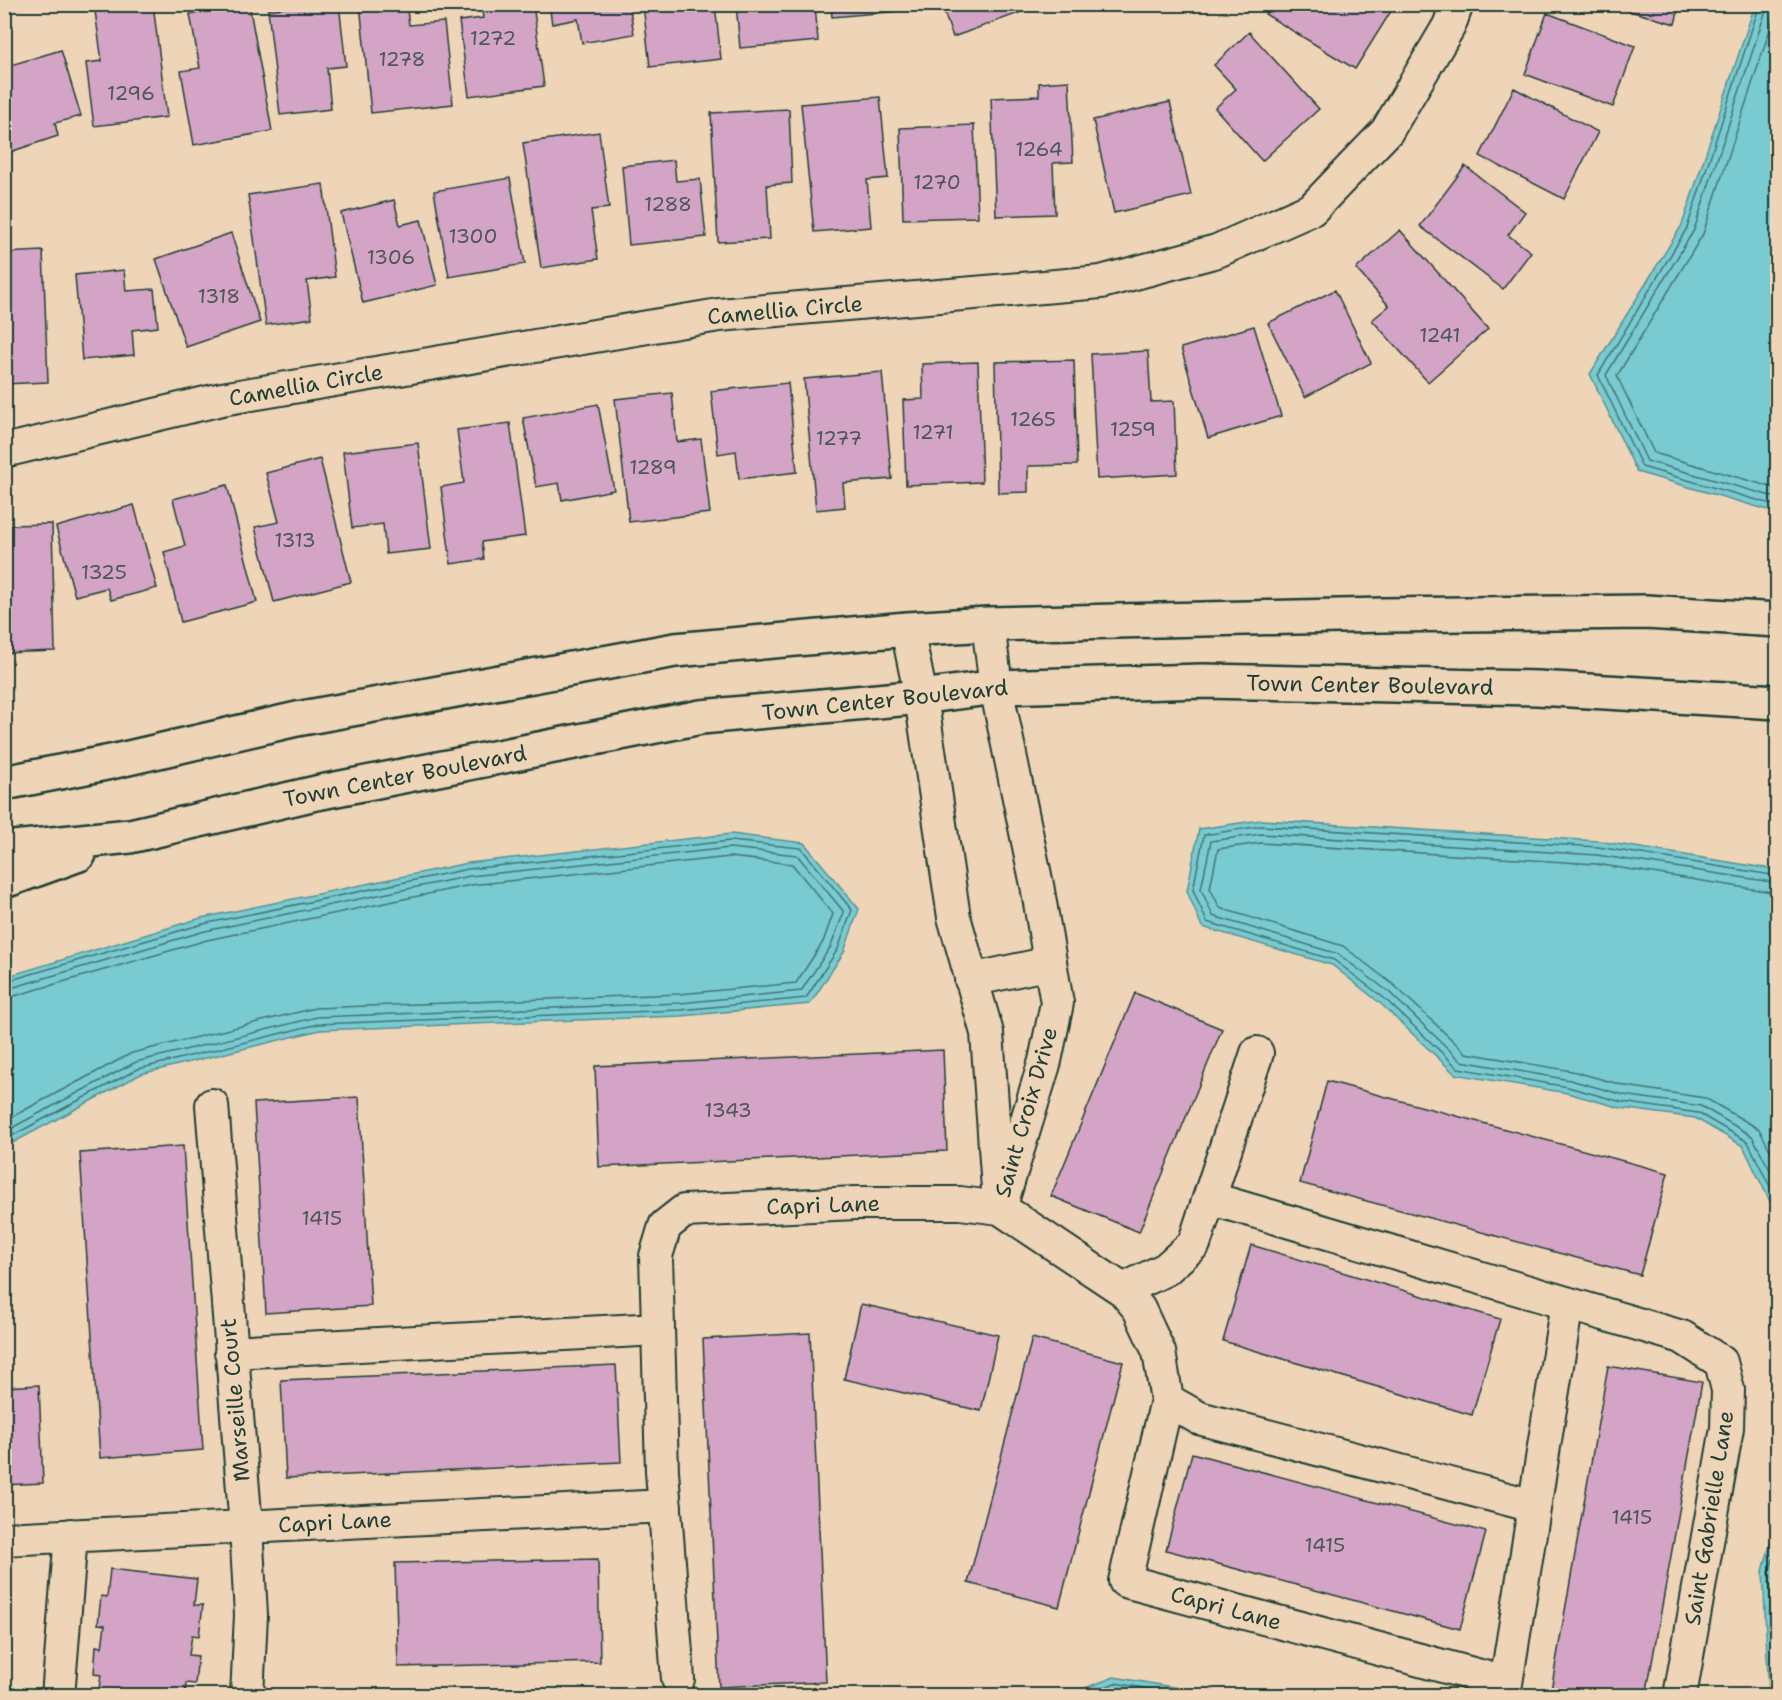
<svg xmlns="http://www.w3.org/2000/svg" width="1782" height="1700" viewBox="0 0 1782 1700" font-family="'Shantell Sans',sans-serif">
  <rect width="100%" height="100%" fill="#efd5b7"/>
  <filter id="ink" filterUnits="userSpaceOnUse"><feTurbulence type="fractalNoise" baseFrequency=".0167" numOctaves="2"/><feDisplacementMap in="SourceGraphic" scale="12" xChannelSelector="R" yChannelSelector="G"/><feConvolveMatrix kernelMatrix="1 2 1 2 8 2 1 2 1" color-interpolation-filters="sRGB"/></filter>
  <g filter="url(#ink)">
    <!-- water -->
    <path fill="#79cad1" stroke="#559292" stroke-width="1.5" d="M1755,5H1778V512H1775L1637,472L1590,374L1682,225Z
      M1261,820L1598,841L1777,870V1216L1743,1146L1695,1118L1621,1108L1567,1093L1455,1074L1380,1003L1332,965L1202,927L1187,891L1199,829Z
      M731,834L804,843L859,909L844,952L810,1004L681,1016L320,1030L141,1074L5,1147V977L201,918L468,863Z
      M1777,1519L1778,1695L1769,1696L1763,1571Z
      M1114,1677L1178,1688L1183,1695H1067Z"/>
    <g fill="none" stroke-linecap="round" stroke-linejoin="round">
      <!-- shore -->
      <path stroke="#437573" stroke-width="1.5" d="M1760,4L1687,228L1598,375L1642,467L1778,506
        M1768,4L1694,230L1606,375L1647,461L1778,498
        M1777,4L1775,14L1703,234L1617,376L1654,453L1778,489
        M1778,876L1598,847L1261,826L1204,835L1193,890L1207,922L1334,960L1384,998L1458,1068L1568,1087L1622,1102L1698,1113L1748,1142L1778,1203
        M1778,883L1597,855L1261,834L1211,841L1201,889L1213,916L1338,954L1389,992L1461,1061L1570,1080L1624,1095L1701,1106L1752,1136L1778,1185
        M1778,893L1596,864L1261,843L1218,849L1210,888L1220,908L1343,946L1395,986L1466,1053L1572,1071L1626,1086L1705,1098L1759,1129L1778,1165
        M4,982L203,924L468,869L730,841L801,848L852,910L838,949L806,998L681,1010L318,1024L138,1069L4,1140
        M4,990L205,931L470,876L730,848L797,855L844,912L831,946L801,991L680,1003L317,1017L136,1062L4,1132
        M4,999L207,940L471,885L730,857L792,864L833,914L823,942L796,983L680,994L315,1008L132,1053L4,1121
        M1083,1696L1115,1683L1173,1693L1175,1696
        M1775,1696L1769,1572L1778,1541"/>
    </g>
    <!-- building -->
    <path fill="#d3a4c5" stroke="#1f3d34" stroke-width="1.5" d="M94,4H153L167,117L94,126L86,63L102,61Z
      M241,4H249L272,131L194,145L181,71L200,68L190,14Z
      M311,4H339L346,66L327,68L331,109L280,115L268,10Z
      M360,4H406L409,25L444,22L453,104L371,113Z
      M481,4H533L544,86L469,96L459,21L483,18Z
      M549,4H629L634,34L582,43L578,19L552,24Z
      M643,4H715L721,59L650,67Z
      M736,4H815L818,41L740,48Z
      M831,4H911V10L832,17Z
      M941,4H1025L1027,10L953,37Z
      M1271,4H1388L1393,8L1355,69L1265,14Z
      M1606,4H1680L1675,24Z
      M1547,13L1635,46L1613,107L1525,74Z
      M1249,32L1319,109L1262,161L1215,108L1236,89L1214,65Z
      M61,50L81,116L55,123L58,136L10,152L4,132V67Z
      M1069,81L1073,162L1053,163L1055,214L996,216L991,98L1039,96V83Z
      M1514,88L1598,132L1564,199L1480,156Z
      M880,97L888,178L867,180L871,227L814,232L801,104Z
      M1170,102L1191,195L1114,213L1093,120Z
      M789,109L792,183L767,185L770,239L718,242L711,113Z
      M974,125L978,217L903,219L900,128Z
      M599,132L609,208L591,210L598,259L541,268L523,143Z
      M674,160L676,181L700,179L706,237L629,245L622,166Z
      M1465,166L1525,212L1508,235L1531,252L1503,289L1420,226Z
      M510,178L525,264L449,277L434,191Z
      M323,184L335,277L307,281L312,318L266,325L248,195Z
      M394,200L400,225L421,220L437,285L363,303L341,213Z
      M1400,230L1488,329L1428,382L1372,320L1389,306L1356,269Z
      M231,233L260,322L186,347L156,259Z
      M43,251L48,382L4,384V253Z
      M124,270L126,291L154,289L158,327L132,330L134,355L82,360L75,275Z
      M1335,290L1371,363L1305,397L1268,323Z
      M1254,326L1281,416L1208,438L1181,348Z
      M1148,351L1151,402L1174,401L1177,474L1097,479L1091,354Z
      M1074,360L1077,465L1028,466V492L998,493L995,362Z
      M978,362L982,482L906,485L903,400L923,399L922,364Z
      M882,372L892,479L843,483L845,507L816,510L804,379Z
      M788,383L797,472L739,479L736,451L718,454L711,391Z
      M672,393L677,442L701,439L710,513L629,522L615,399Z
      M598,404L614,490L562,500L559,483L536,487L523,418Z
      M510,423L525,536L482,542L484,559L451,564L441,487L464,483L457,430Z
      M418,443L431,549L386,554L383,524L352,528L343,452Z
      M320,459L351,582L274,602L255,527L279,522L266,473Z
      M227,485L257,602L181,622L164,552L185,546L173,499Z
      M134,505L157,588L111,600L107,588L75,596L56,527Z
      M52,524L55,651L4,653L6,525Z
      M1135,993L1222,1029L1139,1232L1051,1196Z
      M943,1050L947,1151L599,1167L595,1066Z
      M1327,1081L1668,1173L1640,1275L1300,1183Z
      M359,1097L371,1306L266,1313L254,1103Z
      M183,1146L203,1450L100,1458L80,1153Z
      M1251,1245L1500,1319L1472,1415L1223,1341Z
      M861,1304L998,1335L981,1411L844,1379Z
      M810,1333L826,1682L719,1687L703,1339Z
      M1032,1338L1123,1362L1059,1607L968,1583Z
      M616,1365L621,1462L286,1478L281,1380Z
      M1608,1366L1702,1382L1646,1696H1550Z
      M39,1385L43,1483L4,1485V1387Z
      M1192,1453L1486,1532L1460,1629L1166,1550Z
      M598,1559L600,1662L398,1667L395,1563Z
      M110,1569L197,1579L194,1605H203L199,1636L192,1635L189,1655L198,1656L195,1684L186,1683L185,1696H98L101,1675L94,1674L96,1646L102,1647L105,1625L98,1624L101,1596L107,1597Z"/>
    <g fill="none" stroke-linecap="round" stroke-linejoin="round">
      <!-- street casing -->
      <g stroke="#1f3d34" stroke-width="36">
        <path id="street" d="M4,451L222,399L719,315L1101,282L1217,251L1312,209L1387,131L1449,26L1457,4
          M988,624L996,687L1037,885L1057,1003L1045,1061L1000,1208
          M907,629L921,697L954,917L987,1033L998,1189
          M971,980L1050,963
          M212,1105L246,1527L251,1615L247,1696
          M1209,1198L1682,1337L1721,1362L1728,1390L1727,1428L1680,1696
          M1123,1290L1166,1269L1194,1244L1257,1053
          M231,1352L658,1329
          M1167,1400L1125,1581L1506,1683
          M4,1539L665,1506
          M678,1679L662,1471L656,1256L665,1226L684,1211L856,1203H960L1000,1208L1123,1290L1139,1309L1159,1352L1167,1400L1199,1418L1534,1506
          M58,1696L71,1535
          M1504,1696L1567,1303"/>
      </g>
      <!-- secondary casing -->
      <g stroke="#1f3d34" stroke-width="38">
        <path id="secondary" d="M4,783L111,762L297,719L675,650L907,629L988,624L1383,615L1646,612L1778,620
          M4,849L130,836L316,793L701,717L921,697L996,687L1202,681L1537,688L1778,702
          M4,881L79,854"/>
      </g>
      <!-- street -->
      <use href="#street" stroke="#efd5b7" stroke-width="32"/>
      <!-- secondary -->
      <use href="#secondary" stroke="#efd5b7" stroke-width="33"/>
    </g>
  </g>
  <g text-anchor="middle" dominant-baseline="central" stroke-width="4.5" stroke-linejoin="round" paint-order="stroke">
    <!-- number labels -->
    <g font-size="20" fill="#4c5758">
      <text x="493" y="38">1272</text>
      <text x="402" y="59">1278</text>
      <text x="131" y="93">1296</text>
      <text x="1039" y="149">1264</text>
      <text x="937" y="182">1270</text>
      <text x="668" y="204">1288</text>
      <text x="473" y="236">1300</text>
      <text x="391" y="257">1306</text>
      <text x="219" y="296">1318</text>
      <text x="1440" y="335">1241</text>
      <text x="1033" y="419">1265</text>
      <text x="1133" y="429">1259</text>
      <text x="933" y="432">1271</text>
      <text x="839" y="438">1277</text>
      <text x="653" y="467">1289</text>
      <text x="295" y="540">1313</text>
      <text x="104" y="572">1325</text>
      <text x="728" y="1110">1343</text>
      <text x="322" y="1218">1415</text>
      <text x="1632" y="1517">1415</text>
      <text x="1325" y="1545">1415</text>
    </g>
    <!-- street labels -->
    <g font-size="22" fill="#1f3d34" stroke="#efd5b7">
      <text transform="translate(785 310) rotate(-5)">Camellia Circle</text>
      <text transform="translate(306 385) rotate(-10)">Camellia Circle</text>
      <text transform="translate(1370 685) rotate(1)">Town Center Boulevard</text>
      <text transform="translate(885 700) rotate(-6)">Town Center Boulevard</text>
      <text transform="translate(405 776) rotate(-11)">Town Center Boulevard</text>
      <text transform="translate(1026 1112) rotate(-74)">Saint Croix Drive</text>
      <text transform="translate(823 1205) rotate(-2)">Capri Lane</text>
      <text transform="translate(235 1400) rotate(-95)">Marseille Court</text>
      <text transform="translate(1709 1518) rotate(-81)">Saint Gabrielle Lane</text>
      <text transform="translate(335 1522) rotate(-3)">Capri Lane</text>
      <text transform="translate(1226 1608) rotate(15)">Capri Lane</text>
    </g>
  </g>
  <!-- margin -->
  <rect width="1782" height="1700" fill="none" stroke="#efd5b7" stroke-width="24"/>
  <rect x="12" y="12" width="1758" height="1676" fill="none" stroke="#1f3d34" stroke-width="2" filter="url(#ink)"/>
</svg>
